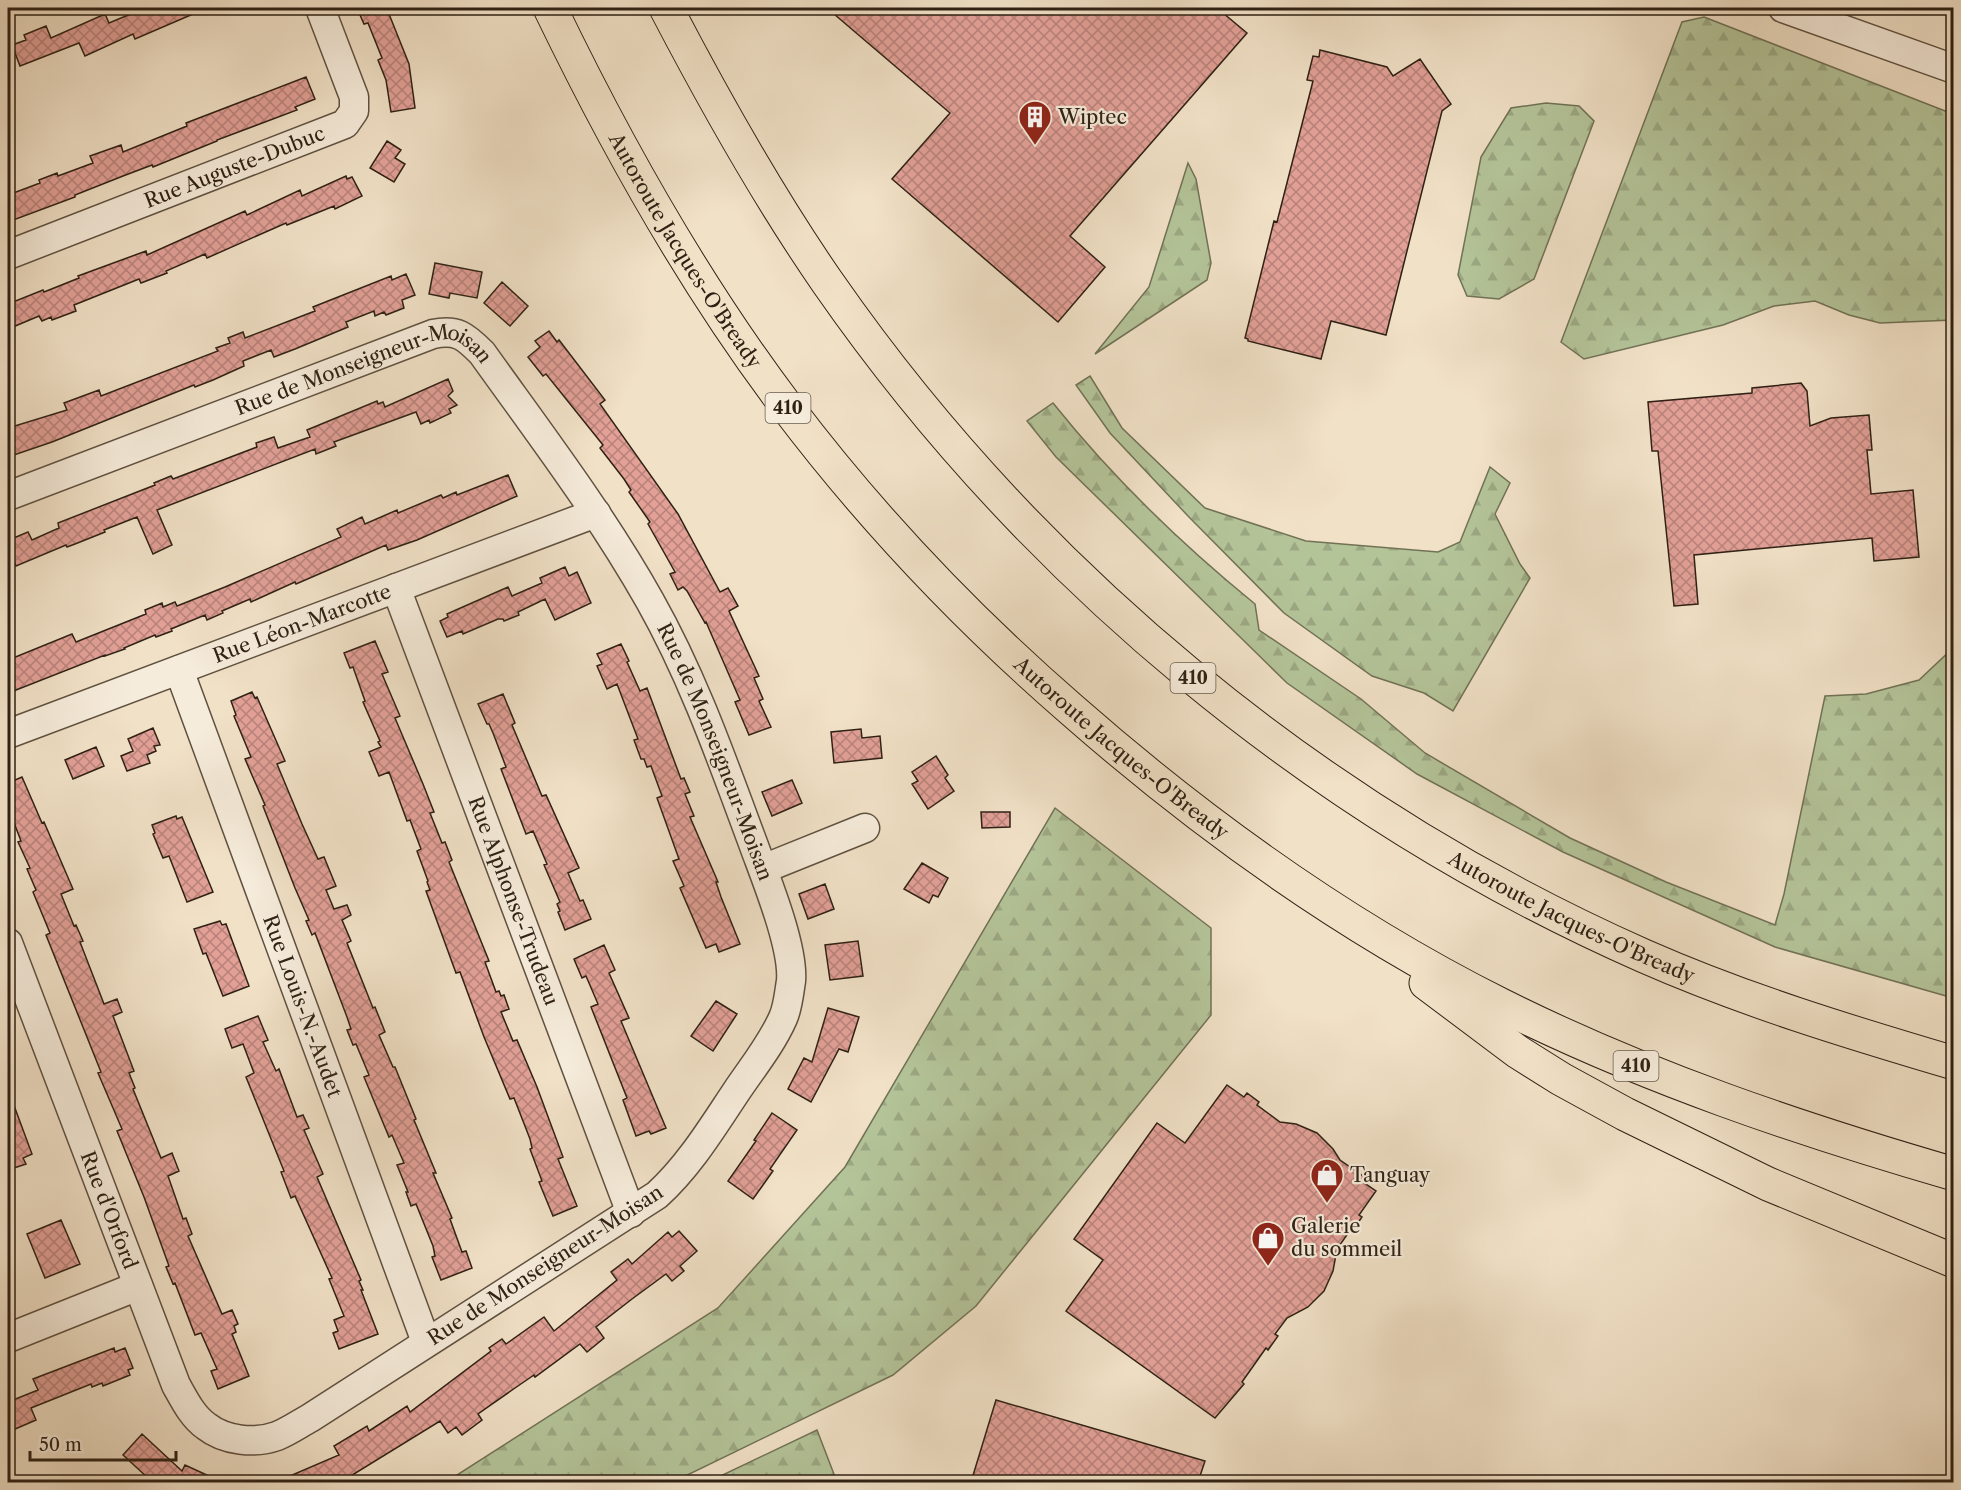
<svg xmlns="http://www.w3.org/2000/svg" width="1961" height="1490" viewBox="0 0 1961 1490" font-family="'Libre Caslon Text',serif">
  <defs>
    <pattern id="forest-firs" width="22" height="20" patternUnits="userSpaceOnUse" patternTransform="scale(1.5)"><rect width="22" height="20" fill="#b4c499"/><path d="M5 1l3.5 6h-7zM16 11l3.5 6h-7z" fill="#9ba883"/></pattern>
    <pattern id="building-cross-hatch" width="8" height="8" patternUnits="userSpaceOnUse" patternTransform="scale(1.5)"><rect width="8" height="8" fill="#e2a097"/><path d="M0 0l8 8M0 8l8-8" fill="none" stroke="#b8827a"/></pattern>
  </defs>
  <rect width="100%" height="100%" fill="#f1e1c7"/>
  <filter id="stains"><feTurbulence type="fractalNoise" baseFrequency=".00333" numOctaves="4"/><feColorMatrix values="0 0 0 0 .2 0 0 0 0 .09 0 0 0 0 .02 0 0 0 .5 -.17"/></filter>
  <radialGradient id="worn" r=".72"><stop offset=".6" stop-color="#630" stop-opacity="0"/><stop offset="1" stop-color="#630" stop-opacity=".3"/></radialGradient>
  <!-- forest -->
  <path fill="url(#forest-firs)" stroke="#717256" stroke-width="1.5" d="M1704,17L1953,114V320L1880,323L1849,315L1815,301L1774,306L1723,325L1584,359L1561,342L1682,22Z
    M1546,103L1579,106L1594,121L1534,279L1499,299L1467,296L1458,275L1481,157L1511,108Z
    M1188,163L1196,179L1211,263L1207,280L1095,354L1149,287Z
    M1090,376L1122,428L1205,508L1306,541L1438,552L1460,542L1490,467L1510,483L1495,514L1520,564L1530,578L1453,711L1424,693L1372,676L1284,613L1188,516L1110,433L1076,385Z
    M1053,403C1113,478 1180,543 1255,604L1259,630L1361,699L1425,753L1570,838L1666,882L1775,925L1784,894L1825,696L1866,694L1919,680L1953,648V998L1775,947L1563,852L1417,774L1287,683L1056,457L1027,421Z
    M1055,808L1211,928V1015L976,1306L893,1375L673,1482H446L718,1308L845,1167Z
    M817,1430L837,1482H708Z"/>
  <!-- building -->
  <path fill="url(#building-cross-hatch)" stroke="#2e2114" stroke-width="1.5" d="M145,8H207L135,39L133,34L85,56L79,43L20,66L12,45L26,40L24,35L46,26L51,38L105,14L109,23Z
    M357,8H404L389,14L409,64L415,108L391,112L386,80L378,60L382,58L368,23L364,24Z
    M827,8H1217L1247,33L1070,236L1105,267L1058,322L892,179L950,113Z
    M1320,50L1387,67L1393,76L1420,59L1451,104L1442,111L1386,335L1331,321L1321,359L1248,341V339L1245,338L1274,221L1277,222L1313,81L1307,80L1313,56L1319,57Z
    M306,77L315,99L295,107L297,110L217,140V141L153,167L152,165L123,176L75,195V197L8,222V195L40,183L39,180L57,173L58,176L93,163L90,156L121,145L123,152L187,126L186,123Z
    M387,141L401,150L395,158L405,164L394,182L370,168Z
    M346,176L347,179L352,177L362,196L335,209L334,206L287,225L286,223L207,258L205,254L166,271L167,273L141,283L139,279L74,305L76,311L52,320L51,317L42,321L39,316L8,329V304L43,290L44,292L79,278L78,276L146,251L147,255L245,211L247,215L300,190L302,196Z
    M435,263L482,272L477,298L450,293L449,298L429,294Z
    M406,274L415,295L402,300L404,308L386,315L384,312L375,316L374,311L346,322L348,327L295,349L274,357L271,350L243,361L244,366L213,380L195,387L194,385L52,442L8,457V428L67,410L64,403L99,390L101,396L218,351L216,348L230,343L228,338L243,332L245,338L315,311L313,307L391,276L392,280Z
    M502,282L528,306L510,326L484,303Z
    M549,331L557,342L559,340L605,400L600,404L678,514L720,592L728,588L738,606L729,611L759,676L754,678L763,699L759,701L771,727L749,735L735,702L740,700L706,622L705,623L687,591L683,587L678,590L670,574L675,572L648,524L650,522L629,492L631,490L624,479L600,448L603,445L546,374L543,376L528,357L540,347L535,341Z
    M448,379L453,391L448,396L457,405L449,409L451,413L430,423L429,420L421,424L416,412L334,442L336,446L316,454L315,449L157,510L172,545L153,554L137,517L104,530L105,532L75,544L67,547L66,545L16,566L9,549L12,548L9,540L28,532L32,540L59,528L58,523L155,485L154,483L171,476L173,479L257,447L256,443L274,437L278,448L310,437L307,430L377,401L378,404L383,402L385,407Z
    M1801,383L1807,391L1810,426L1831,418L1869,415L1872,450H1867L1871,494L1913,490L1919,557L1874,561L1872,538L1694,555L1698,604L1674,606L1658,451H1652L1648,402L1752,393V388Z
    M508,475L517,496L417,540L388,550L386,545L296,584L295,582L251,602L250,599L222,611L223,613L207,620L205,615L171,629L172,631L156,637L155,635L124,648L125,649L105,656V655L11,692L8,684V660L72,634L76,642L146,614L145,610L162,603L163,607L175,602L177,606L225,587L341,537L337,529L362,517L365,524L397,510L398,513L441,495L443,498L456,492L457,495Z
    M565,567L569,576L577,572L591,603L555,620L545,599L518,612L519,615L504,621L503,619H498L463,634L462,631L447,637L440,621L448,617L447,614L508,587L512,596L542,583L540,578Z
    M375,641L388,672L382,674L400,716L395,718L423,784L434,812L430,813L442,843L445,842L452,860L449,862L489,961L485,962L496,992L499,991L501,996L504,995L509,1009L501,1012L513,1041L517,1040L537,1087L563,1157L558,1159L577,1206L553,1216L539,1182L542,1181L530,1149L532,1148L530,1139L514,1098L510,1099L484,1037L460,972L456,973L426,891L430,890L427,882L428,881L417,851L421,849L410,820L407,821L389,772L379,776L369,752L381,747L378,742L380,741L363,702L365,701L353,667L350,668L344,653Z
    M621,644L629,661L627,662L640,691L647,688L681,779L684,778L690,792L685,794L694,816L690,817L718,882H716L721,897L740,944L719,952L716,944L706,948L680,888L684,886L673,861L679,859L657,798L662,796L651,766L647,767L644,759H641L634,740L638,739L617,684L607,689L597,666L602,664L597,654Z
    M252,692L255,698L257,697L285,761L277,764L302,824L318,859L324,857L336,886L326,890L334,909L347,905L351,915L342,920L351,941L347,943L373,1008L375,1007L385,1032L379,1035L393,1067H395L416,1119L414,1120L436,1173H433L452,1218L450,1219L462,1252L466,1251L472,1268L441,1280L432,1257L435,1256L433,1246L416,1204L411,1206L406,1192H408L397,1165L404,1163L392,1135L389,1137L364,1077L369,1075L356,1044L353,1045L347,1030L351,1029L347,1017L315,933L312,935L306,921L309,920L295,888L263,806L265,805L245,759L251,757L234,716L236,715L231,701Z
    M503,694L515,723L512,725L542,796L546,795L579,868L568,873L580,901L583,900L591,919L565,930L558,912L560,911L557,904L560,902L544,865L547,864L533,831L526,834L501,769L506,767L493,733L489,724H487L478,704Z
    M153,728L160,745L154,746L156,751L147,755L150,763L127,771L121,756L133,751L128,739Z
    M861,729L862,738L880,736L882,758L834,763L831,732Z
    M96,747L104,766L73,779L65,760Z
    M936,756L948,775L945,778L954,791L928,809L912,784L918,781L912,772Z
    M22,777L42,823L44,822L73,889L61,894L74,926L76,925L83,941L80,942L104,1004L117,999L122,1012L113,1016L134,1071L129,1073L135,1088L133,1089L161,1158L172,1153L179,1171L168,1176L183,1219L186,1218L192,1234L188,1236L222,1314L232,1310L238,1324L234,1326L236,1332L232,1334L249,1376L218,1389L211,1371L217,1369L201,1333L195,1335L175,1283L173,1284L166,1267L169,1266L144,1197L117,1131L122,1129L98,1073L101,1072L46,935L50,933L33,892L36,890L27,869L30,868L18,842L21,841L8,807V783Z
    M792,780L802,803L772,816L762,792Z
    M981,812H1010V827L982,828Z
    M176,816L177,819L182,817L213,892L187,902L169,856L163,858L153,834L155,833L152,825Z
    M922,863L948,878L938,897L933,895L929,903L904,889Z
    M825,884L834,909L808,919L799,894Z
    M220,921L222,925L226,924L249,986L223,996L206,953L203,954L194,929Z
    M858,941L863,976L830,980L825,945Z
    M604,945L615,970L609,973L629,1018L621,1021L666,1128L651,1134L649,1131L636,1136L623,1100L627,1098L591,1007L598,1004L586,976L582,978L574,959Z
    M716,1001L737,1014L713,1051L691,1036Z
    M828,1008L859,1017L848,1052L839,1049L811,1102L788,1089L804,1058L812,1062Z
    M258,1016L268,1040L263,1042L276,1071L279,1069L297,1117L303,1115L309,1128L304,1130L323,1174L317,1177L361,1280L359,1281L363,1290H361L378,1334L339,1349L333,1333L338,1331L334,1320L344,1316L329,1279L332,1278L295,1196L291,1198L281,1172L284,1171L246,1077L254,1073L243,1044L232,1048L225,1029Z
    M1227,1085L1244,1097L1247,1093L1259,1102L1257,1105L1280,1122L1296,1124L1317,1133L1333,1149L1340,1160L1366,1178L1363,1182L1376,1191L1359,1215L1362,1217L1353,1230L1351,1229L1337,1249L1333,1271L1324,1291L1308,1307L1287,1318L1275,1334L1278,1336L1268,1350L1266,1348L1242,1382L1244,1384L1215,1418L1066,1311L1103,1260L1074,1239L1157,1123L1185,1143Z
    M9,1092L32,1154L23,1158L26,1164L8,1170V1093Z
    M772,1113L797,1130L770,1169L773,1171L753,1199L728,1181L756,1141L754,1140Z
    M61,1220L80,1264L45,1278L27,1234Z
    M679,1231L697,1251L680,1266L684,1271L672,1281L666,1274L632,1299L596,1327L604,1338L587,1352L580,1344L535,1377L534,1375L515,1388L478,1414L482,1420L462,1435L456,1427L448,1433L440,1421L341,1482H276L339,1455L334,1446L367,1426L369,1431L407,1406L410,1412L491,1351L489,1348L502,1339L506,1344L544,1317L554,1331L617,1280L611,1272L628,1259L632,1264L668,1232L672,1237Z
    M114,1348L115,1352L125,1348L133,1368L128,1370L130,1375L103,1386L102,1383L92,1387L91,1384L31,1408L36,1420L8,1432V1402L38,1390L33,1379Z
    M996,1400L1205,1461L1198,1482H971Z
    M142,1434L182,1471L185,1465L222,1482H177L167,1477L161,1482H158L150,1476L148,1478L123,1455Z"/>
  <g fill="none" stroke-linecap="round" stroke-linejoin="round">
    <!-- minor casing -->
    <g stroke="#5f5141" stroke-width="31">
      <g id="minor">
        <path d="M1783,8L1954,69"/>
        <path id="s1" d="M8,255L345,124L354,111V97L320,8"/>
        <path id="s2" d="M8,496L433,334C457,329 465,336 482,353C540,434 601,514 650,601C694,679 723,763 754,846C766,879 794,947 791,981C789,993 788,1007 783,1018C771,1045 752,1068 736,1092C712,1128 689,1166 657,1195L310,1418C299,1424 289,1431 277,1436C255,1444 225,1441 206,1426C192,1416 184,1399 176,1385L8,943"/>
        <path id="s3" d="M396,588L631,1213"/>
        <path id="s4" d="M179,670L426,1342"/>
        <path id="s5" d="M8,734L596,513"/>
        <path d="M763,869L865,828"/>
        <path d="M8,1338L138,1286"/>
      </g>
    </g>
    <!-- highway casing -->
    <g stroke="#2e2114" stroke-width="35">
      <g id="highway">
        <path id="s6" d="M550,8C617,147 693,283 787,407C871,518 967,619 1072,710C1203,825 1345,927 1501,1005C1645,1077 1799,1129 1954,1174"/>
        <path id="s7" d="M666,8C715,102 767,195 828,283C1031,575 1318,812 1644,956C1744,1000 1849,1032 1954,1063"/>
        <path d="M1426,983L1518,1052L1561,1079L1625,1114L1768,1184L1954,1261"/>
      </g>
    </g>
    <!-- minor -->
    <use href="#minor" stroke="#f6ecdb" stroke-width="28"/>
    <!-- highway -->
    <use href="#highway" stroke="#f1e1c7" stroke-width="33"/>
  </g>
  <!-- icons -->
  <defs>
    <g id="building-pin" transform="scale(1.725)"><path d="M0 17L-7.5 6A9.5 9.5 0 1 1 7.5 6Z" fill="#8f2418" stroke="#f6ecdb"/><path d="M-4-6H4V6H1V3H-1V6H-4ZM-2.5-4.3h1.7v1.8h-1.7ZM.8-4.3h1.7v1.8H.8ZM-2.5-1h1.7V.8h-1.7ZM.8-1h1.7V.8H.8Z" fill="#fff"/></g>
    <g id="shop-pin" transform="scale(1.725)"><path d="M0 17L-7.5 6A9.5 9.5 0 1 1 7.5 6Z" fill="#8f2418" stroke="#f6ecdb"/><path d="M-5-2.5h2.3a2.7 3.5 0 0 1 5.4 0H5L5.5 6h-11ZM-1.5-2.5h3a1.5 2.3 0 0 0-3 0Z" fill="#fff"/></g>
  </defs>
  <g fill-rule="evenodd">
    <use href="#building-pin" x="1035" y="117"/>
    <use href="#shop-pin" x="1327" y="1175"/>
    <use href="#shop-pin" x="1268" y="1238"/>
  </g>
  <g text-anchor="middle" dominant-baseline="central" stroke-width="4.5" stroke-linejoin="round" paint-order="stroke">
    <!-- shield labels -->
    <g fill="#f6ecdb" stroke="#6a5e50" stroke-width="1.5">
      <rect x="765.5" y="393" width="45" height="30" rx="4.5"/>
      <rect x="1170.5" y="663" width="45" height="30" rx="4.5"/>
      <rect x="1613.5" y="1051" width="45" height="30" rx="4.5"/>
    </g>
    <g font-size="18" font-weight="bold" fill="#2e2114">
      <text x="788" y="408">410</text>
      <text x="1193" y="678">410</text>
      <text x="1636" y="1066">410</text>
    </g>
    <!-- poi labels -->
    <g font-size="20" fill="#2e2114" stroke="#f6ecdb" text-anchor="start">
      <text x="1058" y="117">Wiptec</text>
      <text x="1350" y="1175">Tanguay</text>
      <text x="1291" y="1226">Galerie<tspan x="1291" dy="23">du sommeil</tspan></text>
    </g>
    <!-- street labels -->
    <g font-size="20" fill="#2e2114" stroke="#f6ecdb">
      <text stroke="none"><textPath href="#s1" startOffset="243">Rue Auguste-Dubuc</textPath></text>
      <text stroke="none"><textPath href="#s6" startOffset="278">Autoroute Jacques-O'Bready</textPath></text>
      <text stroke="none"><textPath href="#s2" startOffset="382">Rue de Monseigneur-Moisan</textPath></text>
      <text stroke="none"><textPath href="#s5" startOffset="314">Rue Léon-Marcotte</textPath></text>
      <text stroke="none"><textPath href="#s6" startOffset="944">Autoroute Jacques-O'Bready</textPath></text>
      <text stroke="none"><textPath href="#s2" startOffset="975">Rue de Monseigneur-Moisan</textPath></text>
      <text stroke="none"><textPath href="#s3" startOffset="334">Rue Alphonse-Trudeau</textPath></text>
      <text stroke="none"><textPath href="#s7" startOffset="1308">Autoroute Jacques-O'Bready</textPath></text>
      <text stroke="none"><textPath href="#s4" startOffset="358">Rue Louis-N.-Audet</textPath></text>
      <text transform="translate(109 1210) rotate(69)">Rue d'Orford</text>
      <text transform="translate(545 1265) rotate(-33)">Rue de Monseigneur-Moisan</text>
    </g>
  </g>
  <!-- margin -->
  <rect width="1961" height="1490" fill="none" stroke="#f1e1c7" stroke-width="30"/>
  <rect x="9" y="9" width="1943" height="1472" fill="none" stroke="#2e2114" stroke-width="3"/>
  <rect x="15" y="15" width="1931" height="1460" fill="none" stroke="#2e2114" stroke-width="1.5"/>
  <!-- scale -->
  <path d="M30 1451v9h146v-9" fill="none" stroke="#2e2114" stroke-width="3"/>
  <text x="39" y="1451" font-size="18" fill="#2e2114" stroke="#f6ecdb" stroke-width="4.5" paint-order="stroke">50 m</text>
  <rect width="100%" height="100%" filter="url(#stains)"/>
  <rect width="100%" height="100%" fill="url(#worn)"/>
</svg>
